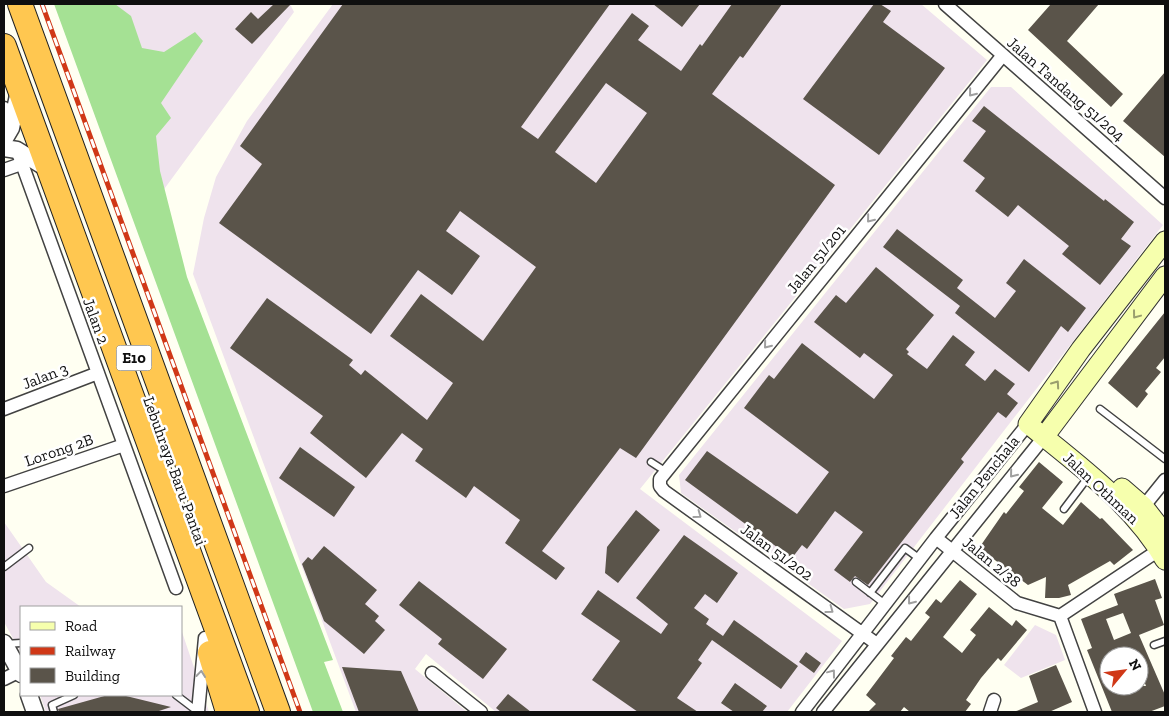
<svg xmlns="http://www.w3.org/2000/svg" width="1169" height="716" viewBox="0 0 1169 716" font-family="'Zilla Slab',serif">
  <rect width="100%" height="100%" fill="#fffff2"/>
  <!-- industrial -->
  <path fill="#efe3ed" d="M94,4H290L294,12L162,192Z
    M333,4H921L987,60L640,489L842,641L787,712H496L426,654L415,669L467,712H356L193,274L204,218L216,177L247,121Z
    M991,87H1011L1163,225L870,604L844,609L681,493L679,475Z
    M4,522L46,582L81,607H21V653L4,622Z
    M1035,625L1056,635L1065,660L1021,678L1004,665Z
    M181,629L209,712H46L40,695H181Z"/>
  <!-- forest -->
  <path fill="#a5e194" d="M54,4H115L131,16L142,48L164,52L195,32L203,41L161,103L171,118L156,136L160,171L187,277L333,660L324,662L343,712H313Z"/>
  <!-- building -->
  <path fill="#5a544a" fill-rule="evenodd" d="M274,4H291L252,44L235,29L251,12L258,19Z
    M343,4H610L521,127L538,139L632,13L649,26L638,40L681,71L700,44L702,46L732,4H782L743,58L740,56L712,94L835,185L636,458L620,448L542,551L565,568L556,580L505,543L520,520L474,486L466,498L415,461L423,449L402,433L366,478L310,433L323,416L230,348L267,298L353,360L349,365L361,375L365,370L427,420L453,383L390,336L421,294L483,341L536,267L460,211L446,231L480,256L452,295L418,270L371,334L219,223L262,164L240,146ZM606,83L647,113L596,183L555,152Z
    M653,4H700L682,27Z
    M874,4H880L891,11L883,22L945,68L879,155L803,99Z
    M1051,4H1099L1067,41L1123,94L1111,107L1028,30Z
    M1165,72V157L1123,121Z
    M984,106L1104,201L1105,199L1134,222L1121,239L1131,246L1100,285L1062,254L1069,246L1018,205L1008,217L975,191L985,178L963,161L986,131L972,121Z
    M897,229L963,280L957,288L995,318L1016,291L1006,283L1024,259L1086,308L1068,332L1061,326L1029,372L955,313L960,306L883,247Z
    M876,267L934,315L906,349L909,352L907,354L927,369L953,335L975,352L965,365L985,381L995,369L1015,384L1007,394L1018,403L1006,418L998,412L961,459L964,462L868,585L855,576L850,582L834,570L863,532L835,511L807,549L802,545L792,558L685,480L707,451L797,514L829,472L744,408L769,375L774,379L802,343L874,399L893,375L864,353L860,358L814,322L836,295L846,303Z
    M1165,312V357L1156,368L1161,372L1145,391L1148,394L1137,408L1108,383Z
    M300,447L355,487L334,517L279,478Z
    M1039,462L1063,482L1042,508L1063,525L1081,502L1100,519L1102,518L1133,550L1114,565L1110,561L1068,585L1071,595L1059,598H1045L1046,577L1028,585L979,548L1004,512L1006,514L1024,491L1019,487Z
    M636,510L660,530L618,583L605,573L607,547Z
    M684,535L738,573L717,603L705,594L694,608L709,619L706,624L723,636L734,620L798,666L781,689L712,640L698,660L702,663L677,698L698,712H638L592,680L620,641L581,614L598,590L661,634L668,624L636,598Z
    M324,546L377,590L365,604L379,616L375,621L385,630L364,654L324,621L302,564L308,557L312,560Z
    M1155,579L1162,598L1155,600L1164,625L1139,635L1165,695V706L1149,712H1112L1087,650L1092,648L1081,619L1118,605L1114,594ZM1123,613L1131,633L1114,640L1106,619ZM1109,656H1139V667L1146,686H1109Z
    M960,580L977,594L943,637L962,653L976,635L970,630L989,607L1012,626L1016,620L1027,630L1001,661L998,658L981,678L966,700L971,704L965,712H910L904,707L900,712H868L876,704L866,695L894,658L891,656L906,637L911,641L930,617L925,613L936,599L941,603Z
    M419,581L507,649L483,679L438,644L442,639L399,605Z
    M806,652L821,663L814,673L799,662Z
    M1056,665L1072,702L1049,712H1014L1038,702L1029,676Z
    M342,667L401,671L419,712H359Z
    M735,683L767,706L762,712H734L721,703Z
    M508,694L531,712H501L496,708Z
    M108,695H122L171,707L156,712H59L58,709Z"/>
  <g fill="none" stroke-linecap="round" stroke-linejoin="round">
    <!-- service casing -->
    <g stroke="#424242" stroke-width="9">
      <path id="service" d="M1100,409L1165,459
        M651,462L665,471
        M1064,509L1089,476
        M4,567L29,548
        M856,582L885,604
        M870,593L905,548L920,559
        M5,644L21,643
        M1154,645L1165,641
        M176,695L197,711
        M54,712L52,705L74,695"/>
    </g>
    <!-- minor casing -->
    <g stroke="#424242" stroke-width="15">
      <path id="minor" d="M945,4L1165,198
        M4,108L11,128
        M17,150L176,588
        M4,170L21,164
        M4,409L98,373
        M4,486L124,445
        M1140,511L1165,480
        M936,538L1017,603L1060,616L1165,546
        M1060,616L1095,712
        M877,644L664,491L660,486V479L1003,55
        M432,673L481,712
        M4,679L20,671
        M198,712L205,638
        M802,712L936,538L1028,424
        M823,712L1044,437
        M990,712L994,700"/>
    </g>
    <!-- tertiary casing -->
    <g stroke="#424242" stroke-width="19">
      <path id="tertiary" d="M4,140L11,128L19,91
        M4,148L17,150L51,171
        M4,643L21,674
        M29,695L35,712"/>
    </g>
    <!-- secondary casing -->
    <g stroke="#313131" stroke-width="21">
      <path id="secondary" d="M1165,241L1081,349L1028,424C1077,464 1133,504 1165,560
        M1044,437L1165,276
        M1122,488L1144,507L1165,534"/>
    </g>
    <!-- motorway casing -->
    <g stroke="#202020" stroke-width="26">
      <path id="motorway" d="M20,4L278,712
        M4,46L247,712
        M210,653L228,712"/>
    </g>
    <!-- service -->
    <use href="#service" stroke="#fff" stroke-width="6"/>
    <!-- minor -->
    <use href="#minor" stroke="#fff" stroke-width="12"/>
    <!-- tertiary -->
    <use href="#tertiary" stroke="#fff" stroke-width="16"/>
    <!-- secondary -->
    <use href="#secondary" stroke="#f6ffad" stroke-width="19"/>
    <!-- motorway -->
    <use href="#motorway" stroke="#ffc750" stroke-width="24"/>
    <!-- rail casing -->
    <g stroke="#d03817" stroke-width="5">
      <path id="rail" d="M42,4L300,712"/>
    </g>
    <!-- rail -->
    <use href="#rail" stroke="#fff" stroke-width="3" stroke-dasharray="9" stroke-linecap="butt"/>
  </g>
  <!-- one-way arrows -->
  <defs><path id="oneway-chevron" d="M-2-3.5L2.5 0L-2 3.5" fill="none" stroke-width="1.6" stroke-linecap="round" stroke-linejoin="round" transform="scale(1.25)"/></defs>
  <g stroke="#9f9f9f">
    <use href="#oneway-chevron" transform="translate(972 93) rotate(129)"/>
    <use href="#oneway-chevron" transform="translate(870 219) rotate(129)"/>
    <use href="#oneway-chevron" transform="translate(767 345) rotate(129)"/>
    <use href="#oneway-chevron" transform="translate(1013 474) rotate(129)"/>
    <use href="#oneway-chevron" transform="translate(698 515) rotate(36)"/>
    <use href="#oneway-chevron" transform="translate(911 601) rotate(128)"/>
    <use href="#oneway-chevron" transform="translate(830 610) rotate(36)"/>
    <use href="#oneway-chevron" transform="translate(832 673) rotate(-53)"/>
    <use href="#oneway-chevron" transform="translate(201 674) rotate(-84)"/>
  </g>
  <g stroke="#9a9f6e">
    <use href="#oneway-chevron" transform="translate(1136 315) rotate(127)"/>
    <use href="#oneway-chevron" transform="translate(1056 384) rotate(-55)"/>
  </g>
  <g text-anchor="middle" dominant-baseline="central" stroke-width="5" stroke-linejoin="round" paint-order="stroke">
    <!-- shield labels -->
    <rect fill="#fff" stroke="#575757" stroke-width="1" x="116.5" y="345.5" width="35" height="25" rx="4"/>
    <g font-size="15" font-weight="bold" fill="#0f0f0f">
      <text x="134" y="358">E10</text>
    </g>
    <!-- street labels -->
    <g font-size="16" fill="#0f0f0f" stroke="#fff">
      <text transform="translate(1066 89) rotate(41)">Jalan Tandang 51/204</text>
      <text transform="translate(816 259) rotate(-51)">Jalan 51/201</text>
      <text transform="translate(96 321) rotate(70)">Jalan 2</text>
      <text transform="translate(45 376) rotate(-21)">Jalan 3</text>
      <text transform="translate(59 450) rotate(-19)">Lorong 2B</text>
      <text transform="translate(175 471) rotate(70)">Lebuhraya Baru Pantai</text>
      <text transform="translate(984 477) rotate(-51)">Jalan Penchala</text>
      <text transform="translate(1101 488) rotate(43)">Jalan Othman</text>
      <text transform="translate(777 552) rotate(36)">Jalan 51/202</text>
      <text transform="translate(992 562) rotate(39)">Jalan 2/38</text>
    </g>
  </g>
  <!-- border -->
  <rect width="1169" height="716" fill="none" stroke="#0f0f0f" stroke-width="10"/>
  <!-- legend -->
  <rect x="20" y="606" width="162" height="90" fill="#ffffff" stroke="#9f9f9f"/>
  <rect x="30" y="622" width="25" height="8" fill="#f6ffad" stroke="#9f9f9f"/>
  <text x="65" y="631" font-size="15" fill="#0f0f0f">Road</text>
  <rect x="30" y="647" width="25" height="8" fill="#d03817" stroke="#9f9f9f"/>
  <text x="65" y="656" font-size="15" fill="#0f0f0f">Railway</text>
  <rect x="30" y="668" width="25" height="15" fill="#5a544a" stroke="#9f9f9f"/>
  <text x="65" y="681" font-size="15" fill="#0f0f0f">Building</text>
  <!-- north arrow -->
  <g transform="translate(1124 671) rotate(61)"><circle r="24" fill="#ffffff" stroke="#9f9f9f"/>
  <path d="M0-4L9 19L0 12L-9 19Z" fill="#d03817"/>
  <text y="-8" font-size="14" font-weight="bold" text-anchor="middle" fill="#0f0f0f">N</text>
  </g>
</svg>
